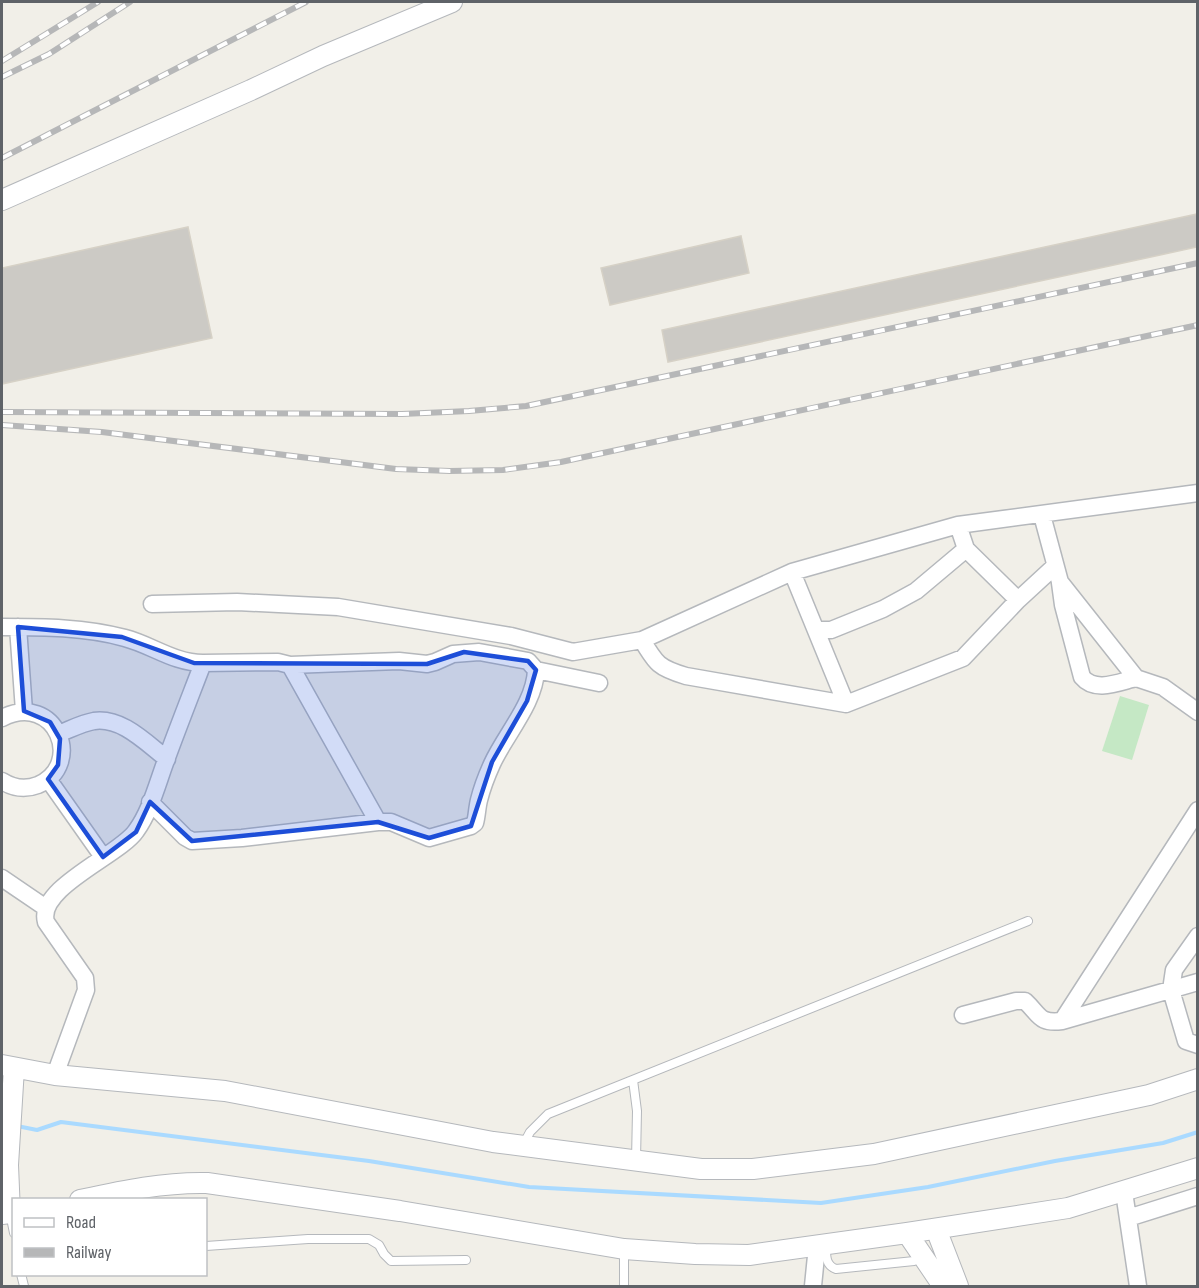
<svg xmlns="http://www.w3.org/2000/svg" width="1199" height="1288" viewBox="0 0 1199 1288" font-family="'Sofia Sans Condensed',sans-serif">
  <rect width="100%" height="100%" fill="#f1efe8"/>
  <!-- pitch -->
  <path fill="#c5e8c5" d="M1120,696L1149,705L1132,760L1102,751Z"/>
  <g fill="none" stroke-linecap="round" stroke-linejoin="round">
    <!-- stream -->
    <path stroke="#aadaff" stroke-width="4" d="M17,1126L37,1130L61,1122L369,1161L529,1187L821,1203L928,1187L1055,1161L1163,1143L1198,1132"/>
  </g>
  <!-- building -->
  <path fill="#cccac5" stroke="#d6d1c6" stroke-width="1.5" d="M1197,214V247L668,362L662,330Z
    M188,227L212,338L2,384V268Z
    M741,236L749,273L610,305L601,268Z"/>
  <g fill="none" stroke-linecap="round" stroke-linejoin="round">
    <!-- service casing -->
    <g stroke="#b5b8bc" stroke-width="10">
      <path id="service" d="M633,1080L637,1111L636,1160
        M523,1145L530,1132L548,1114L1028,921
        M10,1213L14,1233
        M826,1245C826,1255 825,1265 836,1269L914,1261
        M206,1246L308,1239H369L379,1245L384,1254L391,1261L466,1260
        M624,1249V1286
        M21,1274L24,1286"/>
    </g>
    <!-- minor casing -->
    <g stroke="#b5b8bc" stroke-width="19">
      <path id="minor" d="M1042,515L1060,582L1136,678L1163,687L1198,712
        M792,572L846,704
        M1060,583L1063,605L1082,677C1095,693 1119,682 1136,678
        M1018,600L1055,566
        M152,604L237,602L338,607L511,636L573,652L642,640L792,572L958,525L1198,493
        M2,627C42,627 85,627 125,638C152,645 174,663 203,663C190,697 177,730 165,763C157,785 150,812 136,831C120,855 36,888 46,922L85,978L86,990L55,1075
        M18,627L24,711
        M816,630H831L883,609L916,591L966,549
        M642,640C656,664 659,668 686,676L846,704L963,658L1018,600L966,549L958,525
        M290,665L378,822
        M536,670L599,683
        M2,718C56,691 85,765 38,785C25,790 13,788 2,781
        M58,734C69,730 82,723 94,721C122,717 146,743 167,759
        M48,779L103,857
        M150,802L185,837L192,841L242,838L378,822H391L429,838L471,826L475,823C477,816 477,808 479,800C482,788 487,775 492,764C505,735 535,703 536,670L528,661L479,652L453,654L435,662L427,664L399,661L290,665L278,662L203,663
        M1198,810L1062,1021L1198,982
        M2,878L46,908
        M1198,936L1174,970L1171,990L1186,1041L1198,1045
        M963,1015L1016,1001H1025C1040,1015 1039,1024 1062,1021
        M1124,1192L1138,1286
        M1128,1218L1198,1196
        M813,1286L817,1246"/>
    </g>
    <!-- tertiary casing -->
    <g stroke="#b5b8bc" stroke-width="22">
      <path id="tertiary" d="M2,200L251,90L323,56L452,2
        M2,1065L55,1075L225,1091L493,1142L701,1169H753L874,1154L1149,1095L1198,1079
        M80,1200C122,1191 163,1182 207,1183L400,1211L624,1249L695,1254L749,1255L907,1233L1068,1208L1198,1168
        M2,1214L10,1213L8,1165L14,1068
        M936,1229L958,1286
        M907,1233L943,1286"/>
    </g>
    <!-- service -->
    <use href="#service" stroke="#fff" stroke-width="8"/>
    <!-- minor -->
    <use href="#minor" stroke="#fff" stroke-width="16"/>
    <!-- tertiary -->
    <use href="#tertiary" stroke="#fff" stroke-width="20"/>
    <!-- rail casing -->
    <g stroke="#b6b7b8" stroke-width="6">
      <path id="rail" d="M2,61L98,2
        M2,77L49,54L130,2
        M2,158L306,2
        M2,412L402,414L469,411L526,406L1198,263
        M2,425L102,432L396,469L450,471L503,470L561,462L1198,325"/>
    </g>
    <!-- rail -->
    <use href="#rail" stroke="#fff" stroke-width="4" stroke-dasharray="11" stroke-linecap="butt"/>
  </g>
  <!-- marked area -->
  <path fill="#1d4ed8" fill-opacity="0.2" stroke="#1d4ed8" stroke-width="4.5" stroke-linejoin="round" d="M18,627L122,637L194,663L427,664L464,652L528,661L536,670L527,701L492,762L471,826L429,838L378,822L192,841L150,802L136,832L103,857L48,779L58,765L60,739L50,722L24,711Z"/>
  <!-- border -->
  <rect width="1199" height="1288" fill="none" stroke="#5f6368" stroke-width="6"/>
  <!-- legend -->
  <rect x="12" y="1198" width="195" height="78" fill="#ffffff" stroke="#bfc1c3" stroke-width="1.5"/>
  <rect x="24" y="1218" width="30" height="9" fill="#ffffff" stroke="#bfc1c3" stroke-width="1.5"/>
  <text x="66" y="1228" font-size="18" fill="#5f6368">Road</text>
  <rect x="24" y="1248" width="30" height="9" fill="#b6b7b8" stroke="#bfc1c3" stroke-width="1.5"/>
  <text x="66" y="1258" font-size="18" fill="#5f6368">Railway</text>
</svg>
